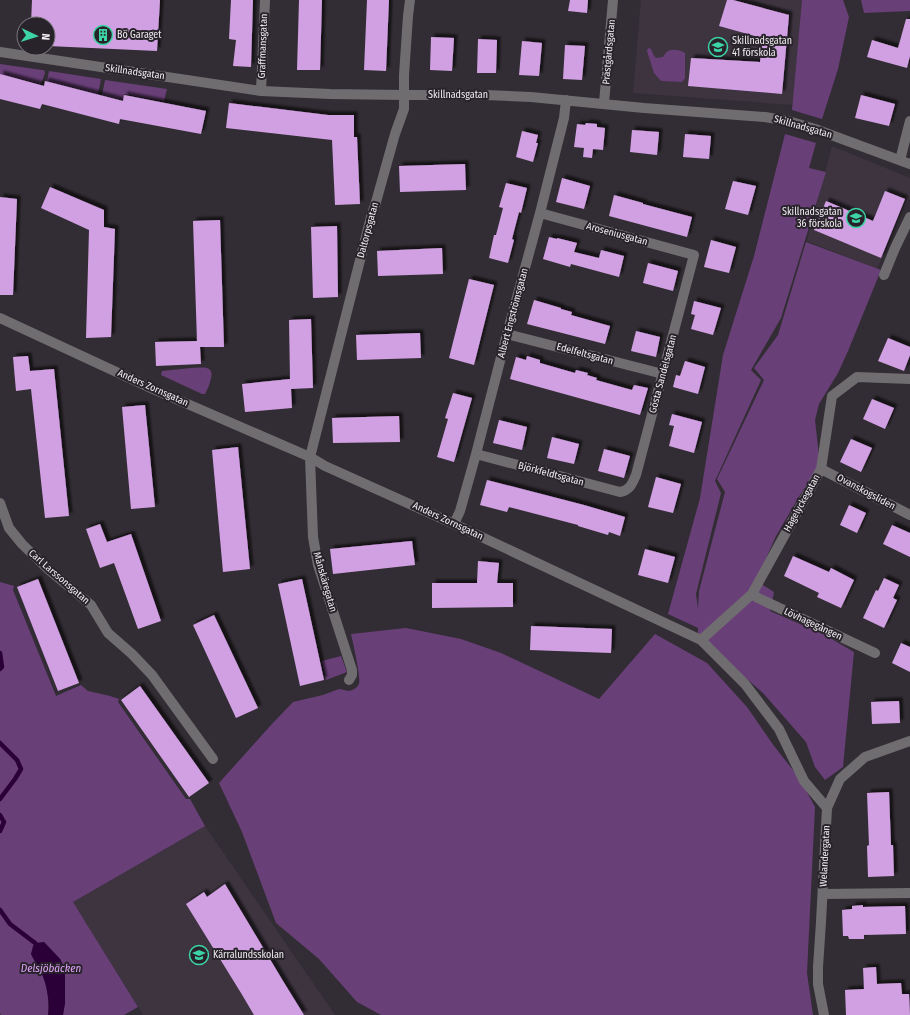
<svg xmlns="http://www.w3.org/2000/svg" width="910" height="1015" viewBox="0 0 910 1015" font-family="'Fira Sans Condensed',sans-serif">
  <defs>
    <filter id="shadow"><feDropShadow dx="3.5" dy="-3.5" stdDeviation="1" flood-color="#0009"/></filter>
  </defs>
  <rect width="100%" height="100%" fill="#322d34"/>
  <!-- built -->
  <path fill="#3d3440" d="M641,0H802L793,105L633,93Z
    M832,146L910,178V196L877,269L807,241Z
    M205,826L335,1015H143L73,902Z"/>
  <!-- green -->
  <path fill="#693f78" d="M802,0H843L849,17L838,69L822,119L792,110Z
    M861,0H910V11L864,13Z
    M648,48L651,49L654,56L656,58L663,57C664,56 665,53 667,52C671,48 681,50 685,53V78L682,82L661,81L654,73L647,51Z
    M0,64L42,70H44L45,73L41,84L0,74Z
    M49,71L101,79L98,94L47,81Z
    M105,80L167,89L164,101L124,94L123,100L102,95Z
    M785,134L816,143L809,168L826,172L781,318L751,370L761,380L715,481L721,493L696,594L698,609L699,591L725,492L717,479L764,380L754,368L778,335L806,242L881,270L848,351L838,373L819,404L815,420L820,465L800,495L776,536L764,563L758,582L774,592L770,611L823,634L854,652L843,767L825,780L815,767L806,742L763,693L723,658L698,638V628L668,614L700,498L723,355L754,256Z
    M191,368C203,368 216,364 210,382C209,386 207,390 205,394H202L161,375L162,371Z
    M0,582L14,586L13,590L56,696L81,685L88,691L110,696L119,699L118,702L186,799H190L205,826L73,902L138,1007L124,1015H63L65,1003V969L60,959L44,942L31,954C34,961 39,967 42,974C47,985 50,1003 48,1015H1L0,1013Z
    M406,628L461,639L501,653L599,699L655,634L707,663L747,707L774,746L800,779L815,807L807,973L813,1015H381L357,1002L319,959L276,923L242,832L219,783L271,725L293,702L323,695L339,689L349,691C353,690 357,688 359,684C361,676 353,643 351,634Z
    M341,656L347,672L326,680L322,661Z"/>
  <!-- water -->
  <path fill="#2b0038" d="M44,942L60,959L65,969V1003L63,1015H48C50,1003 47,985 42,974C39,967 34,961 31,954L33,946L35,943Z"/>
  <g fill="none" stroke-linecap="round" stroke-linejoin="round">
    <!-- stream -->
    <path stroke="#2b0038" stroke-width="4.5" d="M0,653L2,667L0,669
      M0,743L17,760L21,769L15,779L0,799
      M0,815L4,822L0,831
      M0,910L10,924L35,943"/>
  </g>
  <!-- building -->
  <path fill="#d1a0e2" filter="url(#shadow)" d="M32,0H160L157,51L48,46V24H31Z
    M231,0H253L251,67L233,66L236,40L229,39Z
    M299,0H322L320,70H297Z
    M367,0H389L386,71L364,70Z
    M570,0H588L587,13L568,11Z
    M727,0H733L789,15L782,94L688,86L691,58L760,62L762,38L719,26Z
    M906,19H910V56L907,68L867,57L872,40L898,48Z
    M431,37L454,38L452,71L430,70Z
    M478,39L497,40L496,73H477Z
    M522,41L542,43L539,76L519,75Z
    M565,45L585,46L582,80L563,79Z
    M0,74L44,86L45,81L123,101L124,95L206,111L201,134L120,119L119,124L42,104L40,109L0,99Z
    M861,95L895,104L889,126L855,118Z
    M229,103L328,115H354V137H357L360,204L335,205L332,140L226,128Z
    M586,123L597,124V127L605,128L603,150L593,149L592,158L583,157L584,148L574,147L577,124L585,125Z
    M632,130L659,132L657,155L630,152Z
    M522,131L538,135L536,143H538L533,162L516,157Z
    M685,134L711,136L709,159L683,157Z
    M465,164L466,190L400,192L399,166Z
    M562,178L590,186L584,209L556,202Z
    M733,181L756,186L748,215L725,209Z
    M506,183L527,188L521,213L519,212L512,239L514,240L508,263L489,258L494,235H496L503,208L499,207Z
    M50,187L104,210V227L115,229L111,337L86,338L89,230L41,208Z
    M885,191L905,199L881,258L814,230L826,201L873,221Z
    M614,195L643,203V204L692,217L687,237L609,216Z
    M0,197L17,199L13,295H0Z
    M220,220L224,347H200L201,364L156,366L155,342L197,341L193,221Z
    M337,226L338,297L313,298L311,227Z
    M549,237L557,239V238L577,243L574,252L599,258L601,250L624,256L619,277L571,264L570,267L543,259Z
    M711,240L736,247L729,273L704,267Z
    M442,248L443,274L378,276L377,251Z
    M648,263L678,271L673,291L643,283Z
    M469,279L494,285L474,365L449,358Z
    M534,300L561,308V309L572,312L571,315L610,326L605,344L527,324Z
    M694,301L721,308L713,335L691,329L695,315L691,314Z
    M311,319L313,388L291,389L292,408L245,412L242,384L290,379L289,320Z
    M636,331L660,337L656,357L631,351Z
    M420,333L421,358L357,360L356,335Z
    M888,338L910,347V355L904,371L878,361Z
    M28,356L30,371L54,369L69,516L45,518L31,389L16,391L13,357Z
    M527,356L540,360V363L575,373L576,370L588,373L587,375L597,378L596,380L632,390L634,385L648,388L640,415L510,379L516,357L526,360Z
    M685,361L705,367L698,394L673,387L676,375L680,376Z
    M453,393L472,398L454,462L437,457L448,419L445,418Z
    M872,399L894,408L885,429L863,419Z
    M145,405L155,507L131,509L122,407Z
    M672,414L702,422L694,453L669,446L674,426L669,425Z
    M399,416L400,442L333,443L332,418Z
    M499,420L527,427L522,450L493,443Z
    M552,437L579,444L574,464L547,458Z
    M851,439L872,448L861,472L840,462Z
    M238,447L250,569L223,572L212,450Z
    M604,449L630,456L624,478L598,471Z
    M656,477L681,484L673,513L648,507Z
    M487,480L584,505L625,517L620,536L609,532L608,535L578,526V525L509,507L507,512L480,505Z
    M849,505L866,513L857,533L840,525Z
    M100,524L107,542L131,534L161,621L138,629L114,563L100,568L86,529Z
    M892,525L910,533V557L883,544Z
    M412,541L415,565L333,574L330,549Z
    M645,549L675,557L668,583L638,575Z
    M793,556L829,572L831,568L854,580L841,608L817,597L819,593L784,576Z
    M478,561L499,563L497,583H513V607L432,608V583H477Z
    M884,578L899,585L893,598L897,600L884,628L863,618L876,590L878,591Z
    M38,579L79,683L58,691L17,587Z
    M302,579L324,680L300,686L278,584Z
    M214,615L258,708L236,718L193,625Z
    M531,626L612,629L611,653L530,650Z
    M901,643L910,647V672L892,663Z
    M140,686L209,783L189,797L121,700Z
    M899,701L900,723L872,724L871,702Z
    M889,792L891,845H893L894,876L868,877L867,846L869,845L867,793Z
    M225,884L283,981L304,1015H254L241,993L186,904L204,892L207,897Z
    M863,905V907L905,906L906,934L864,935V939H849L848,936H843L842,910L852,909V906Z
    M876,967L877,984L901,983L902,994H909L910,1015H846L845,990L864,989L863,968Z"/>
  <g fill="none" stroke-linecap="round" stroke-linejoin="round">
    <!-- minor -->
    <path stroke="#706d71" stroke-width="10" d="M0,52L261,91L330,94L404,95H485L531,97L644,108L765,117L788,121L815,129L910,164
      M261,91L265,0
      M604,103L613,0
      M900,160L910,121
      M884,275L895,248L910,217
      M0,318L153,389L310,457L325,466L454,524L701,640L745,684L779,729L804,781L827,808
      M507,334L663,374
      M476,454L620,492C630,490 632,484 636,475L694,255L540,213
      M821,469L910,515
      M0,503L9,528L22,544L49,570L91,605L108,633L132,654L152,675L213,759
      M454,524L460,511L476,454L507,334L540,213L564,118L566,100
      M752,594L758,598L875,653
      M701,640L752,594L821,469L832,396L857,377L910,379
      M349,680L352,675V670L318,565L313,537L310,457L371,217L376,202L395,134L404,109V75L408,16L410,0
      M823,894L910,893
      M824,1015L818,984V967L821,922L827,808L840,779L865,757L910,741"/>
  </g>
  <!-- icons -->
  <defs>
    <g id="building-ring" transform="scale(1)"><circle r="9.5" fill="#28232a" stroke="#3cd4a4" stroke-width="1.5"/><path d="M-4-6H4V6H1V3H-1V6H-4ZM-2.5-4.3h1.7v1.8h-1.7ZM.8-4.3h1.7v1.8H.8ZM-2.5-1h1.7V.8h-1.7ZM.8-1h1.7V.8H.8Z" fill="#3cd4a4"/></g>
    <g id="school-ring" transform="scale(1)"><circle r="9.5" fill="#28232a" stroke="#3cd4a4" stroke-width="1.5"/><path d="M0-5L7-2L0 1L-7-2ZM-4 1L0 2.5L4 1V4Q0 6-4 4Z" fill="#3cd4a4"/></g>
  </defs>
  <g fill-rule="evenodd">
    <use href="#building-ring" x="103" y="35"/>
    <use href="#school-ring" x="718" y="47"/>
    <use href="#school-ring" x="856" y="218"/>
    <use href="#school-ring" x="199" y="955"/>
  </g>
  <g text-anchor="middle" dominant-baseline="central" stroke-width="4" stroke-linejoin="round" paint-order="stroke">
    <!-- poi labels -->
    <g font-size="10" fill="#f0edf1" stroke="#28232a" text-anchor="start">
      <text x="117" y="35">Bö Garaget</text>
      <text x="732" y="41">Skillnadsgatan<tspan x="732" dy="12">41 förskola</tspan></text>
      <text x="842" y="212" text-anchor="end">Skillnadsgatan<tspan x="842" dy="12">36 förskola</tspan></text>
      <text x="213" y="955">Kärralundsskolan</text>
    </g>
    <!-- street labels -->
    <g font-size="10" fill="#f0edf1" stroke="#28232a">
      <text transform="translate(263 46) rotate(-88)">Graffmansgatan</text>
      <text transform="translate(609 52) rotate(-85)">Prästgårdsgatan</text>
      <text transform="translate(135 72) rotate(8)">Skillnadsgatan</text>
      <text x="458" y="95">Skillnadsgatan</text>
      <text transform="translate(803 127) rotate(16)">Skillnadsgatan</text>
      <text transform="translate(368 230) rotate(-75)">Daltorpsgatan</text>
      <text transform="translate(617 234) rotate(15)">Aroseniusgatan</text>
      <text transform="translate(513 313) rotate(-75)">Albert Engströmsgatan</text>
      <text transform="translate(585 354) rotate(15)">Edelfeltsgatan</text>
      <text transform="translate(663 374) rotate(-75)">Gösta Sandelsgatan</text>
      <text transform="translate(153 388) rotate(24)">Anders Zornsgatan</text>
      <text transform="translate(551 474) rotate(15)">Björkfeldtsgatan</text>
      <text transform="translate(866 492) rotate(28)">Ovanskogsliden</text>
      <text transform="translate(802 503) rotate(-61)">Hagelyckegatan</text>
      <text transform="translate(448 521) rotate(25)">Anders Zornsgatan</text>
      <text transform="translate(59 577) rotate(41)">Carl Larssonsgatan</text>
      <text transform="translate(325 582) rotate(74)">Månskäregatan</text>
      <text transform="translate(813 624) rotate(25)">Lövhagegången</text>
      <text transform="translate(825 856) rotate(-87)">Welandergatan</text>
    </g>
    <!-- water labels -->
    <g font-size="11" font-style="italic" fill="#e2a3f9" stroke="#28232a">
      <text x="51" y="968">Delsjöbäcken</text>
    </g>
  </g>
  <!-- north arrow -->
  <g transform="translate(36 36) rotate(94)"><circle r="19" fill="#28232a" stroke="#78747a"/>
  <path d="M0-3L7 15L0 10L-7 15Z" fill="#3cd4a4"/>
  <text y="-6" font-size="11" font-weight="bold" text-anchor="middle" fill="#f0edf1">N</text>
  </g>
</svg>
